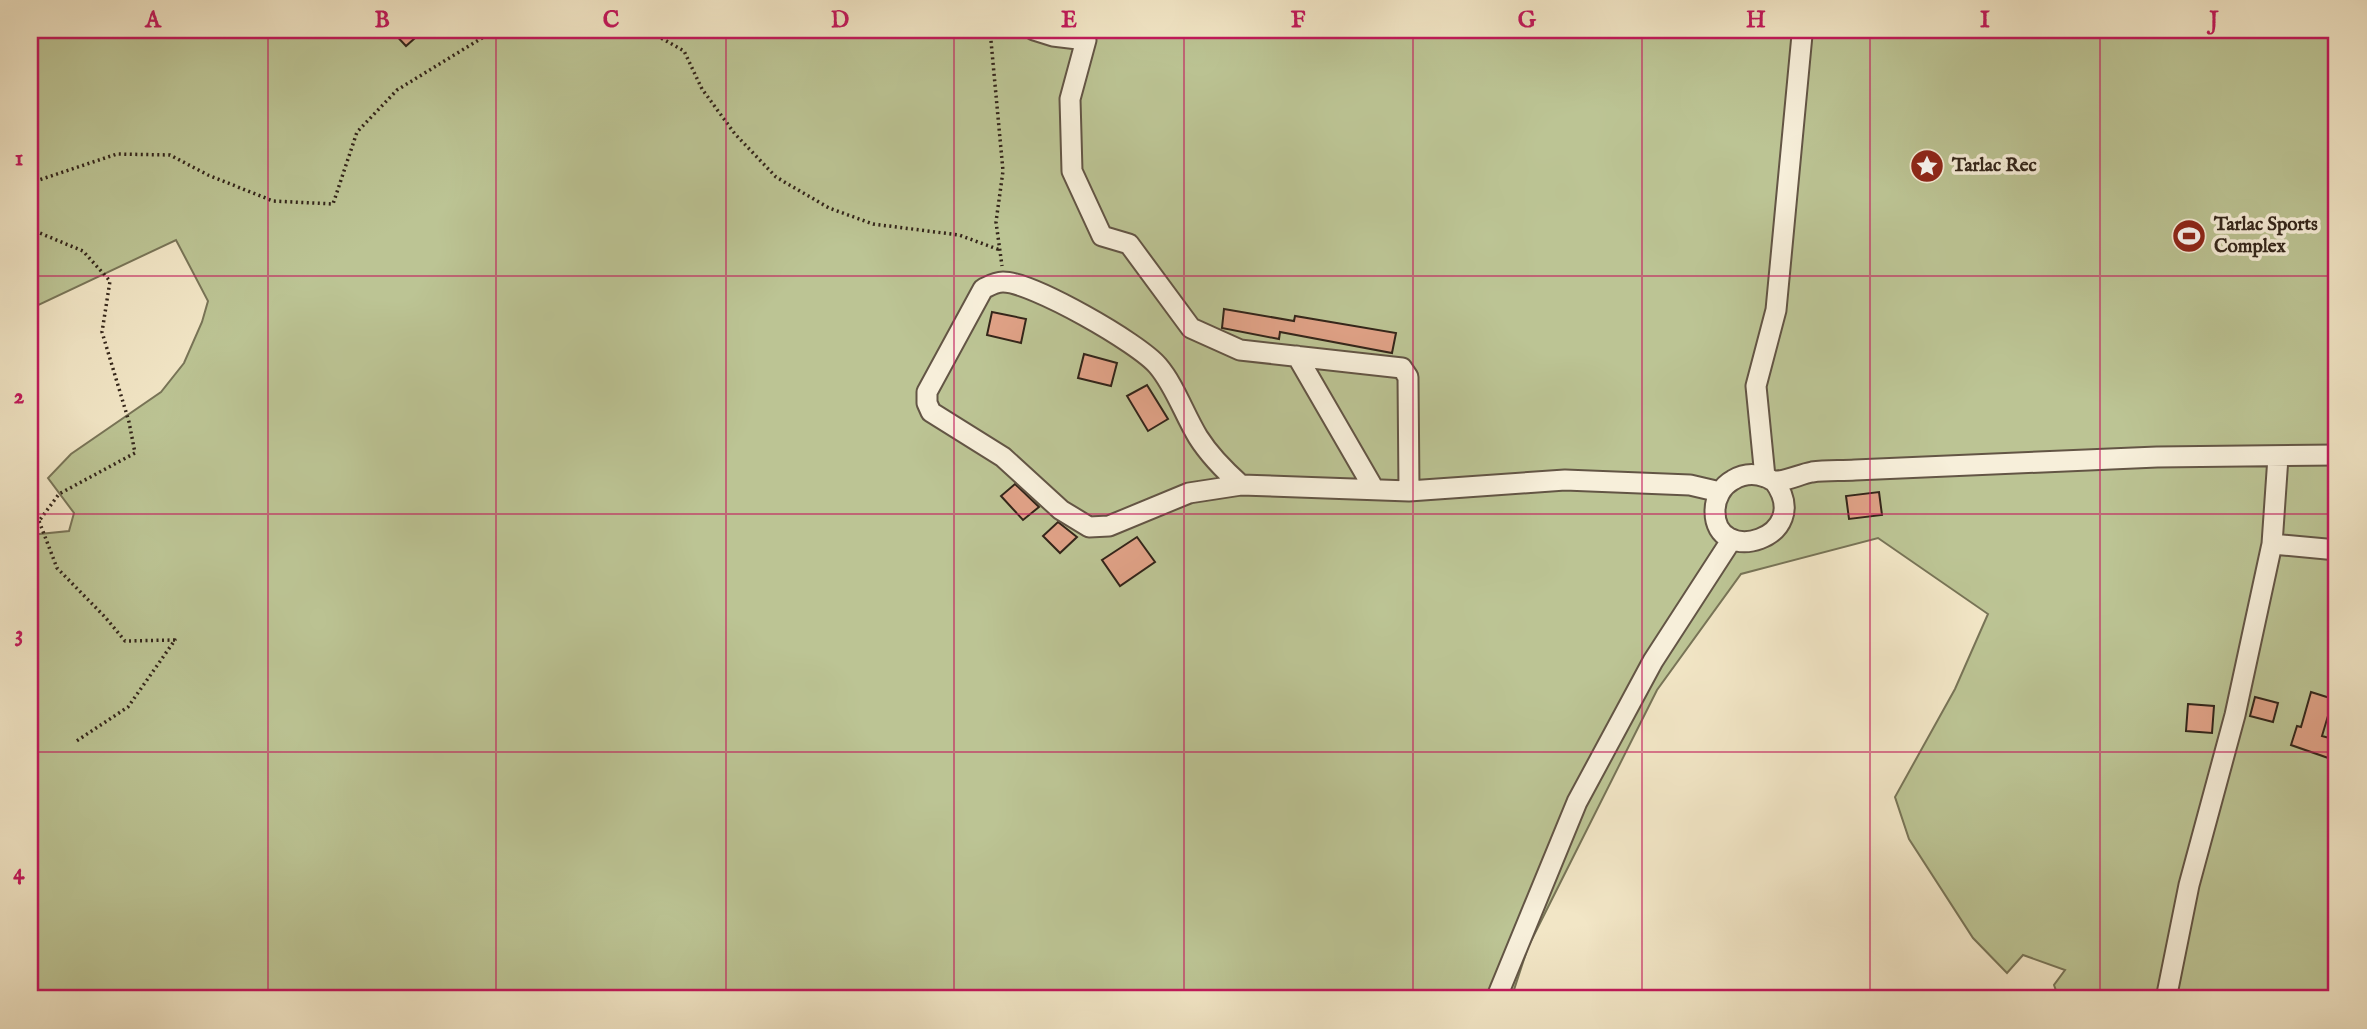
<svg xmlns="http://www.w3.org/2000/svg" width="2367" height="1029" viewBox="0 0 2367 1029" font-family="'IM FELL English',serif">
  <rect width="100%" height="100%" fill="#f2e6c6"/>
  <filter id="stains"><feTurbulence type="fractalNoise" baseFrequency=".00286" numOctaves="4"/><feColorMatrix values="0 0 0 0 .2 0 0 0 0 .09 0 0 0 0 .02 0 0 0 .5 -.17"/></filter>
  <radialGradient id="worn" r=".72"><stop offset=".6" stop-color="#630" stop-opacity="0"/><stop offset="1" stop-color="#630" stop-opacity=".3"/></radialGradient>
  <!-- green -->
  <path fill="#bcc494" stroke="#787457" stroke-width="2" d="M30,30H2337V999H2059L2054,985L2065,970L2023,955L2007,973L1973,938L1909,839L1895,797L1955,689L1988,614L1878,538L1741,574L1657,690L1528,947L1511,999H30V535L69,531L74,513L48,478L71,454L161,392L184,363L202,322L208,301L176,240L30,309Z"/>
  <!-- building -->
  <path fill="#e0a287" stroke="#33251a" stroke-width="2" d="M391,30H424L406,46Z
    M1224,309L1294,321L1295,316L1396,333L1392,353L1280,332L1279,339L1222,328Z
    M992,312L1026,319L1021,343L987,335Z
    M1084,354L1117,363L1111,386L1078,378Z
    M1147,385L1168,419L1148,431L1127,396Z
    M1015,484L1039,507L1023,520L1001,496Z
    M1879,492L1882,515L1849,519L1846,496Z
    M1058,522L1077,537L1060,553L1043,536Z
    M1137,537L1155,562L1120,586L1102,560Z
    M2311,692L2333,699L2322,736L2337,740V761L2291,745L2297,726L2301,727Z
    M2255,697L2278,703L2273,722L2250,716Z
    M2188,704L2214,706L2212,733L2186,731Z"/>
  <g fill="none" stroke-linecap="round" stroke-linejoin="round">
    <!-- minor casing -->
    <g stroke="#635545" stroke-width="23">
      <path id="minor" d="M1034,30L1053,36L1086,40L1070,99L1072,171L1102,236L1129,244L1191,328L1240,350L1402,368L1408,377L1409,491
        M1297,356L1374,489
        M1765,477L1756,386L1776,310L1802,35L1805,30
        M1774,481C1816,538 1714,568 1715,511C1715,498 1722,486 1733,480C1743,474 1754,473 1765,477C1767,477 1772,481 1774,481C1786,482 1800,474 1812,472C1826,470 1841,471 1855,470L2157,457L2337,455
        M1241,485C1224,470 1210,456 1198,437C1184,414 1175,386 1158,366C1139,343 1032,282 1003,282C995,282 989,286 983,289L927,392V403L931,412L1003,457L1061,510L1089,527L1109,526L1189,493L1241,485L1409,491L1565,480L1690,485L1720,492
        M2272,544L2337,550
        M1496,999L1577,802L1653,661L1732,539
        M2166,999L2189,885L2235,715L2272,544L2278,457"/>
    </g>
    <!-- path -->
    <path stroke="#33251a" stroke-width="3.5" stroke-dasharray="2 3.5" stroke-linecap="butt" d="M647,30L684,51L702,89L735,134L776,177L829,208L873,224L959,235L1000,250
      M990,30L1003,171L996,222L1002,266
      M30,183L117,154L170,155L208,175L273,201L333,204L357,132L397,90L495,30
      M30,229L83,251L110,281L102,332L129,422L135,453L59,494L39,521
      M30,515L39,521L57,568L105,617L125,641L175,640L128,707L75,742"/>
    <!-- minor -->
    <use href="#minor" stroke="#f7efda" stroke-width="19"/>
  </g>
  <!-- grid -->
  <path fill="none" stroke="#c2185b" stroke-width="2" stroke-opacity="0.55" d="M268,30V999M496,30V999M726,30V999M954,30V999M1184,30V999M1413,30V999M1642,30V999M1870,30V999M2100,30V999M30,276H2337M30,514H2337M30,752H2337"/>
  <!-- icons -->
  <defs>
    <g id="sight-disc" transform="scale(1.75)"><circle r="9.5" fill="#8f2418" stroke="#f7efda"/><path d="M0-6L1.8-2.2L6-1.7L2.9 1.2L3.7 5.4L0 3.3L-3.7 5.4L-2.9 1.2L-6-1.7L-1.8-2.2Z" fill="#fff"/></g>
    <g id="stadium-disc" transform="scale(1.75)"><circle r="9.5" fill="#8f2418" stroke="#f7efda"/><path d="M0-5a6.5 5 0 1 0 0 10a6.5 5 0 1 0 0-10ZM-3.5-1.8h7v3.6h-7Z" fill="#fff"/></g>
  </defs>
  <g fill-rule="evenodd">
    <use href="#sight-disc" x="1927" y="166"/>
    <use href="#stadium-disc" x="2189" y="236"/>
  </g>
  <g text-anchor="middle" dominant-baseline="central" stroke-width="7" stroke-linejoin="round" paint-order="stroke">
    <!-- poi labels -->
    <g font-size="19" font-weight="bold" fill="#33251a" stroke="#f7efda" text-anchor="start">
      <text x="1952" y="166">Tarlac Rec</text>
      <text x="2214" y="225">Tarlac Sports<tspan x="2214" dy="22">Complex</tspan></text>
    </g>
  </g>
  <!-- margin -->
  <rect width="2367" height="1029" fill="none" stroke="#f2e6c6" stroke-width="77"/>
  <rect x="38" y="38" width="2290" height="952" fill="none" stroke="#c2185b" stroke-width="2.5"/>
  <g font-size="23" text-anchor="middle" font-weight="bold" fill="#c2185b">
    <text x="153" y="27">A</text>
    <text x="382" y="27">B</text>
    <text x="611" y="27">C</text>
    <text x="840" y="27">D</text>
    <text x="1069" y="27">E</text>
    <text x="1298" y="27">F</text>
    <text x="1527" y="27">G</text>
    <text x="1756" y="27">H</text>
    <text x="1985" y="27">I</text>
    <text x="2214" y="27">J</text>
    <text x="19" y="165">1</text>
    <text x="19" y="403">2</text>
    <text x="19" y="641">3</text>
    <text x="19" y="879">4</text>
  </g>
  <rect width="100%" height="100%" filter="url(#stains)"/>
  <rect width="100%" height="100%" fill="url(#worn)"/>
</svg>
